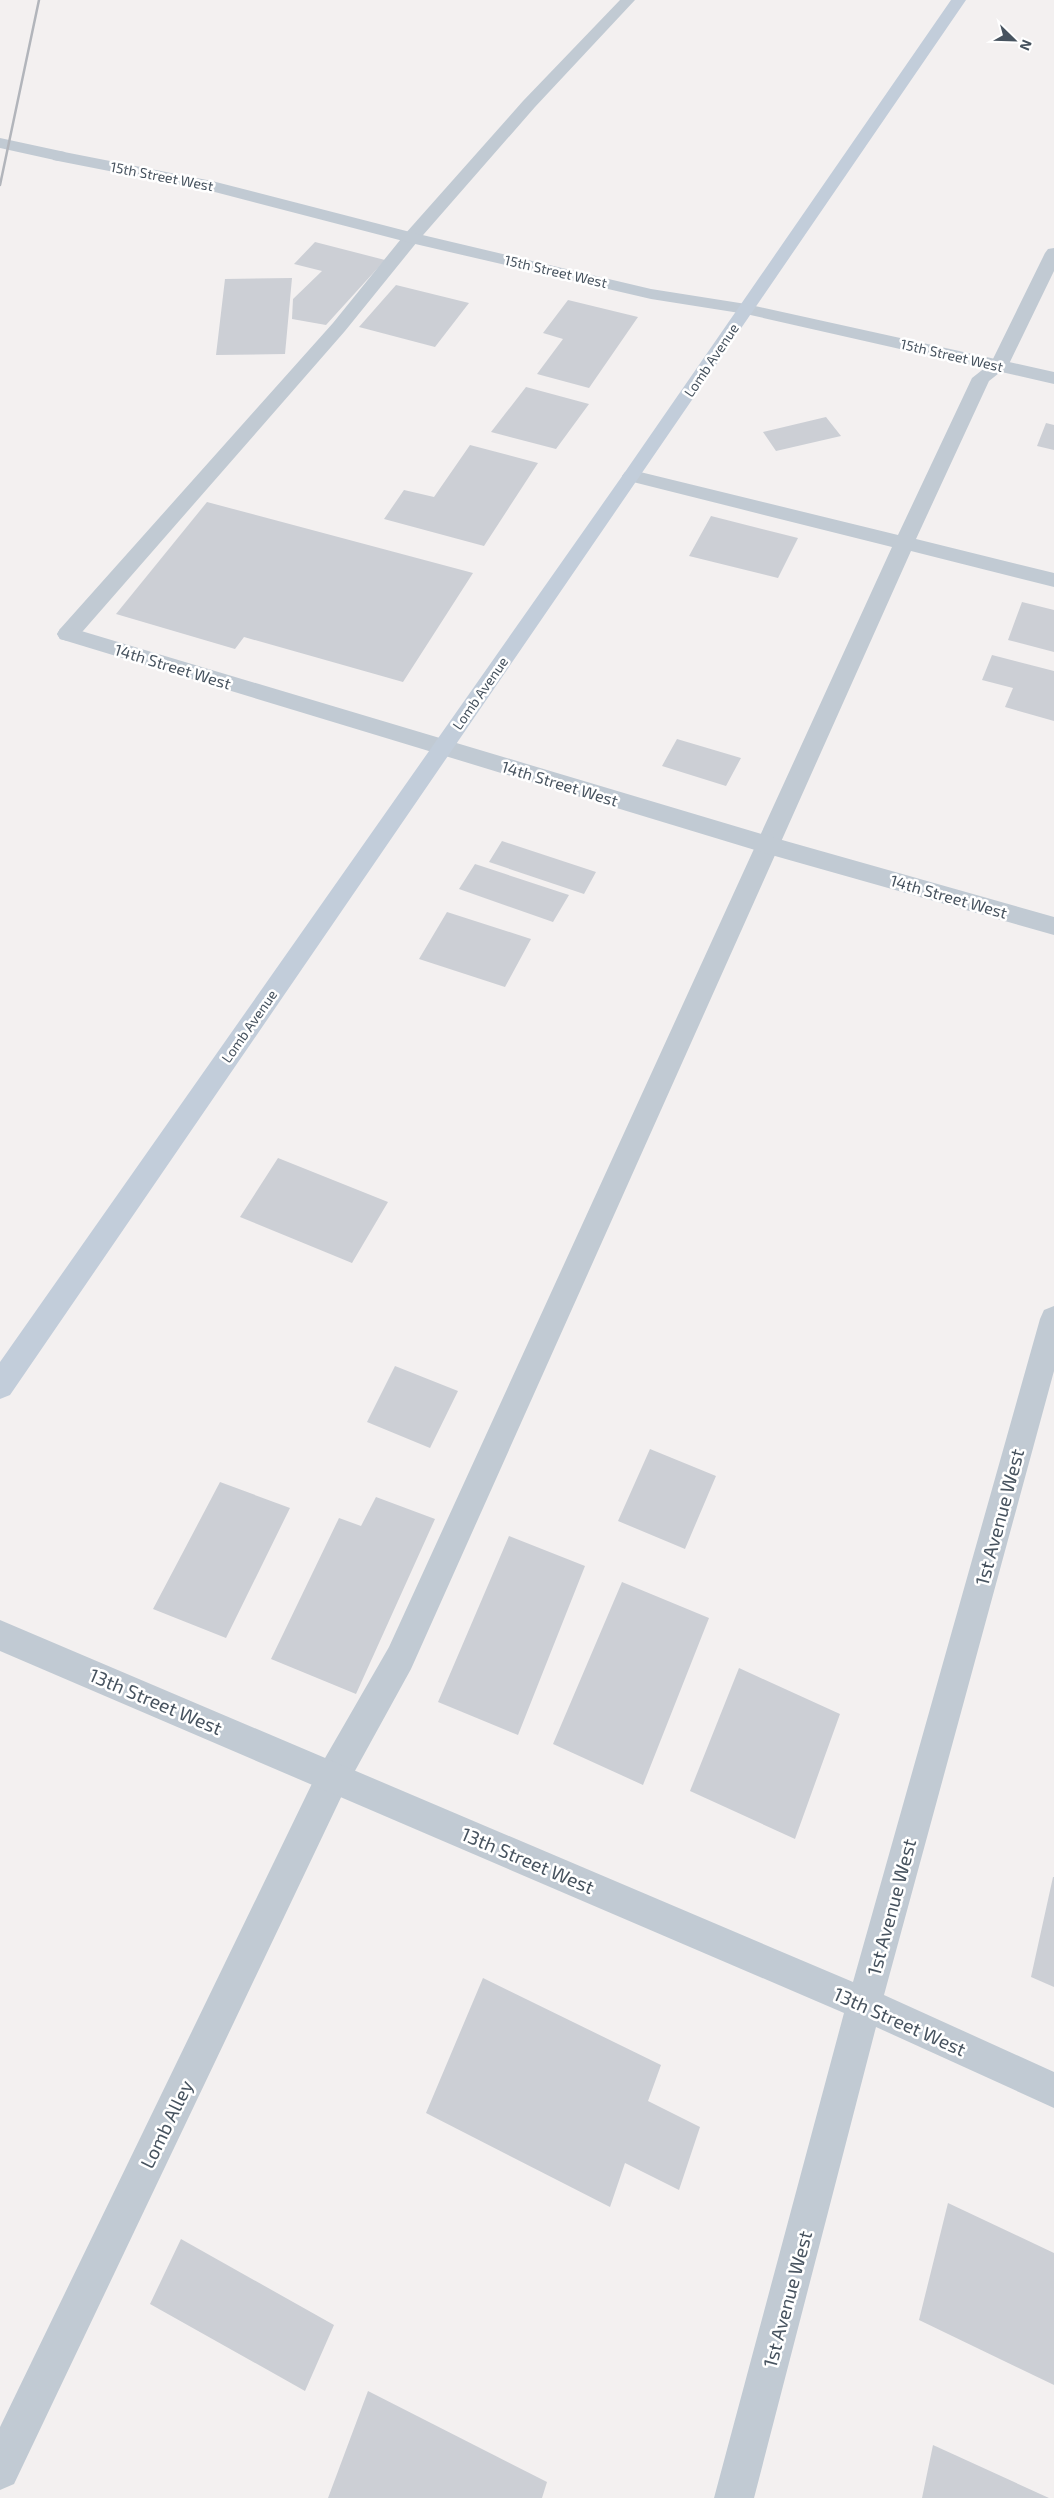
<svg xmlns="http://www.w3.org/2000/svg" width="1054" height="2498" viewBox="0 0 1054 2498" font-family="'Exo 2',sans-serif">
  <rect width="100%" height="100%" fill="#f3f0f0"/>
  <!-- building -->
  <path fill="#cccfd5" d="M315,242L385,260L326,325L292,319L293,299L322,271L294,264Z
    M292,278L285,354L216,355L225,279Z
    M396,285L469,303L435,347L359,327Z
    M568,300L638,317L589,388L537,374L563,339L543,333Z
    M526,387L589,404L556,449L491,432Z
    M826,417L841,436L776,451L763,432Z
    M1046,423L1054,425V450L1037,446Z
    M470,445L538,463L484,546L384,519L404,490L434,497Z
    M207,502L473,573L403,682L244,637L235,649L116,614Z
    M711,516L798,538L778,578L689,556Z
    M1022,602L1054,610V652L1008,640Z
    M992,655L1054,671V721L1005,707L1013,688L982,680Z
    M677,739L741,758L726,786L662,766Z
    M502,841L596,872L584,894L489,862Z
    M475,864L569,895L553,922L459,889Z
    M447,912L531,939L505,987L419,959Z
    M278,1158L388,1202L352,1263L240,1217Z
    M395,1366L458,1391L430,1448L367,1422Z
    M650,1449L716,1476L685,1549L618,1521Z
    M220,1482L290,1508L226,1638L153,1609Z
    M376,1497L435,1519L356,1694L271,1659L339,1518L361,1526Z
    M509,1536L585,1566L518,1735L438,1702Z
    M622,1582L709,1618L643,1785L553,1744Z
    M739,1668L840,1714L795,1839L690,1791Z
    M1053,1877H1054V1987L1031,1977Z
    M483,1978L661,2065L648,2101L700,2127L679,2190L625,2163L610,2207L426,2113Z
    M948,2203L1054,2253V2385L919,2320Z
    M181,2239L334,2325L305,2391L150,2304Z
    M368,2391L547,2482L542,2498H328Z
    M933,2445L1049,2498H922Z"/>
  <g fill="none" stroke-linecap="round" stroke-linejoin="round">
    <!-- service -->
    <path fill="#c1cad3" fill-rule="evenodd" d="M620,0H635L535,107L417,242L345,331L76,639L68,641L60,639L57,634L60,629L333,323L405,234L523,101Z
      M0,138L65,152L67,156L65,160L59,161L0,148Z
      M1054,248V271L1008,366L989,381L916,539L1054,573V587L911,551L411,1669L345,1789L14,2484L0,2490V2427L321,1765L389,1647L892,547L625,480L622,476L625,472L632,470L898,535L972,378L991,363L1045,253L1048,249Z"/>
    <!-- minor -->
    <path fill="#c1cad3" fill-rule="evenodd" d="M59,151L212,181L414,233L651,289L746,304L1054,372V384L746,314L651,299L411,243L211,191L53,160L51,156L53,152Z
      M68,627L768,836L1054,917V935L768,854L60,639L57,634L60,629Z
      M1054,1306V1371L884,1995L1054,2072V2108L876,2027L754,2498H714L844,2013L0,1651V1620L853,1982L1040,1319L1044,1310Z"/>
    <!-- secondary -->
    <path fill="#c2cdda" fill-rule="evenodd" d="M951,0H966L10,1395L0,1399V1362L625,472Z"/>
    <!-- rail -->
    <path stroke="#b2b5bb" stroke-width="2.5" d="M0,185L39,0"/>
  </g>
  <g text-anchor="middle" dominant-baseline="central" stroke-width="5" stroke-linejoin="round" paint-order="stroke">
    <!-- far-street labels -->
    <g font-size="14" fill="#47535f" stroke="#fff">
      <text transform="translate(162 176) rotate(11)">15th Street West</text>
      <text transform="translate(556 271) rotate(13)">15th Street West</text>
      <text transform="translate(952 355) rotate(13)">15th Street West</text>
      <text transform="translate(711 360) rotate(-56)">Lomb Avenue</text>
      <text transform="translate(480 693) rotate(-55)">Lomb Avenue</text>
      <text transform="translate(249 1026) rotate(-55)">Lomb Avenue</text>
    </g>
    <!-- street labels -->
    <g font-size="16" fill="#47535f" stroke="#fff">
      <text transform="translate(173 666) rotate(17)">14th Street West</text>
      <text transform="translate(560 783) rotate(17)">14th Street West</text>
      <text transform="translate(949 896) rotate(16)">14th Street West</text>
    </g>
    <!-- near-street labels -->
    <g font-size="19" fill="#47535f" stroke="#fff">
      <text transform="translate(999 1517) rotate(-75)">1st Avenue West</text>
      <text transform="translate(156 1701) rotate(23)">13th Street West</text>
      <text transform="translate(528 1860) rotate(23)">13th Street West</text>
      <text transform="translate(891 1907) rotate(-75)">1st Avenue West</text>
      <text transform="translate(900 2021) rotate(24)">13th Street West</text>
      <text transform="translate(166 2124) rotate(-64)">Lomb Alley</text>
      <text transform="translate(787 2299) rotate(-75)">1st Avenue West</text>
    </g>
  </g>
  <!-- north arrow -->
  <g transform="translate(1014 40) rotate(113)" stroke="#ffffff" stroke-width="4" paint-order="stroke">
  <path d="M0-4L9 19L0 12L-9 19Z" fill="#47535f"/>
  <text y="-8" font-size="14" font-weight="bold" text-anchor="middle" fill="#47535f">N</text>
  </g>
</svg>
